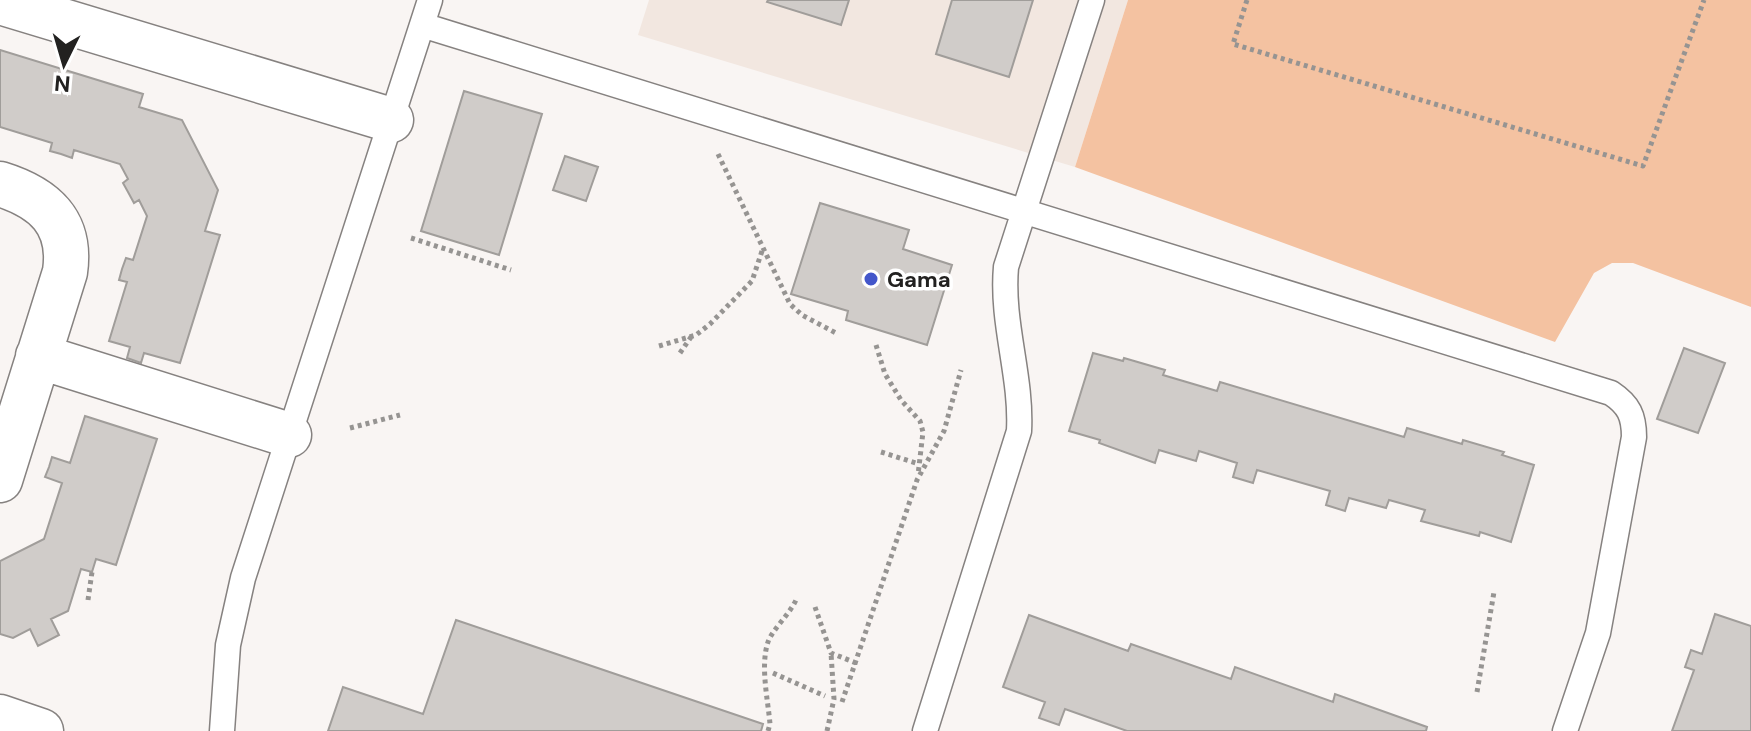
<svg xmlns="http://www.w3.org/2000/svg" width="1751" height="731" viewBox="0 0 1751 731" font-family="'DM Sans',sans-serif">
  <rect width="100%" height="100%" fill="#f9f5f3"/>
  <!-- built -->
  <path fill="#f2e7e0" d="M649,0H1128L1075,167L638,35Z"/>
  <!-- green -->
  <path fill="#f4c2a1" d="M1128,0H1751V307L1633,263H1612L1594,273L1555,342L1075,167Z"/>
  <!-- building -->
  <path fill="#d0ccc9" stroke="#a09d9a" stroke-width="2" d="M768,0H849L841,25L767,2Z
    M952,0H1033L1009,77L936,54Z
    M0,50L143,94L139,107L182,120L218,190L205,231L220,235L180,363L144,353L141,363L127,358L130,347L109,341L127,282L119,280L122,269L126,258L133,260L147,216L139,200L134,203L128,192L123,183L128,179L120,164L74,150L72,158L61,154L50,151L52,143L0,127Z
    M464,91L542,114L499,255L421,231Z
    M565,156L598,167L586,201L553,190Z
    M820,203L909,230L903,249L952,265L927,345L846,320L848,311L791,294Z
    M1684,348L1725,363L1698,433L1657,419Z
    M1093,353L1123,361L1124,358L1165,370L1163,375L1217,391L1220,382L1404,437L1407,428L1462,444L1463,440L1504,452L1502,455L1534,465L1511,542L1480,532L1479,536L1421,521L1425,510L1389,500L1386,508L1349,498L1345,511L1326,505L1330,491L1257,470L1253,483L1233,477L1237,463L1199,451L1196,461L1159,450L1155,463L1099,443L1100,440L1069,431Z
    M85,416L157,439L116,565L96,559L92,572L81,569L68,611L51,619L59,635L38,646L30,629L13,638L0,634V561L44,539L62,483L45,477L49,467L52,457L70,463Z
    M1715,614L1751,626V731H1672L1694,670L1685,667L1691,650L1702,654Z
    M1029,615L1128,651L1131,644L1231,679L1235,667L1333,702L1335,694L1427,727L1426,731H1127L1065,709L1059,725L1039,718L1045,702L1003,687Z
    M456,620L763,724L761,731H328L343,687L423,714Z"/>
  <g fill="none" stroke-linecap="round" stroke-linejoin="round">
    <!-- service casing -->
    <g stroke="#868280" stroke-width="27">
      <path id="service" d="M422,25L1611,393C1629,405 1634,416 1634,437L1598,633L1565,731
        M222,731L228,645L243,578L430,0
        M925,731L1019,431C1022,376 1001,323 1006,267L1092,0"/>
    </g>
    <!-- minor casing -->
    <g stroke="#868280" stroke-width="47">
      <path id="minor" d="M0,2L391,120
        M0,184C45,198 72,223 65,272L0,480
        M38,356L289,435
        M0,717L41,731"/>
    </g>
    <!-- path -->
    <path stroke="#969492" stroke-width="5" stroke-dasharray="4 4" stroke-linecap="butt" d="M1247,0L1233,44L1643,166L1704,0
      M718,154L790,304L802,315L836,333
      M411,238L511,270
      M876,345L885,374L901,400L920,421L923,432L918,475
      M659,346L696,335L710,324L752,281L763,248
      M680,353L691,337
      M350,428L400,415
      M881,452L919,464
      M88,600L92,572
      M815,607L831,653L856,663
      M773,673L825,696
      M1477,692L1494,592
      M842,702L917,480L944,431L961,370
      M768,731L770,724C768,700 760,666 768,642C772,630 789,615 796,600
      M827,731L834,699L831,653"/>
    <!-- service -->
    <use href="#service" stroke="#fff" stroke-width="24"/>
    <!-- minor -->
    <use href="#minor" stroke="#fff" stroke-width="44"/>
  </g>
  <!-- markers -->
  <circle fill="#4356ca" stroke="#fff" stroke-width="3" cx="871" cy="279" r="8"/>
  <g text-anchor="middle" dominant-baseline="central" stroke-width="7" stroke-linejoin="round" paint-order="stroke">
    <!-- poi labels -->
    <g font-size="22" font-weight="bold" fill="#222120" stroke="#fff" text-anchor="start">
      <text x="887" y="279">Gama</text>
    </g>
  </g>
  <!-- north arrow -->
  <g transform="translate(64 64) rotate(185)" stroke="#ffffff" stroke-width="6" paint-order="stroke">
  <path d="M0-6L14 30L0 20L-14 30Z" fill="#222120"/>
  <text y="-12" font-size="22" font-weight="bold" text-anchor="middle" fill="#222120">N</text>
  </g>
</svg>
